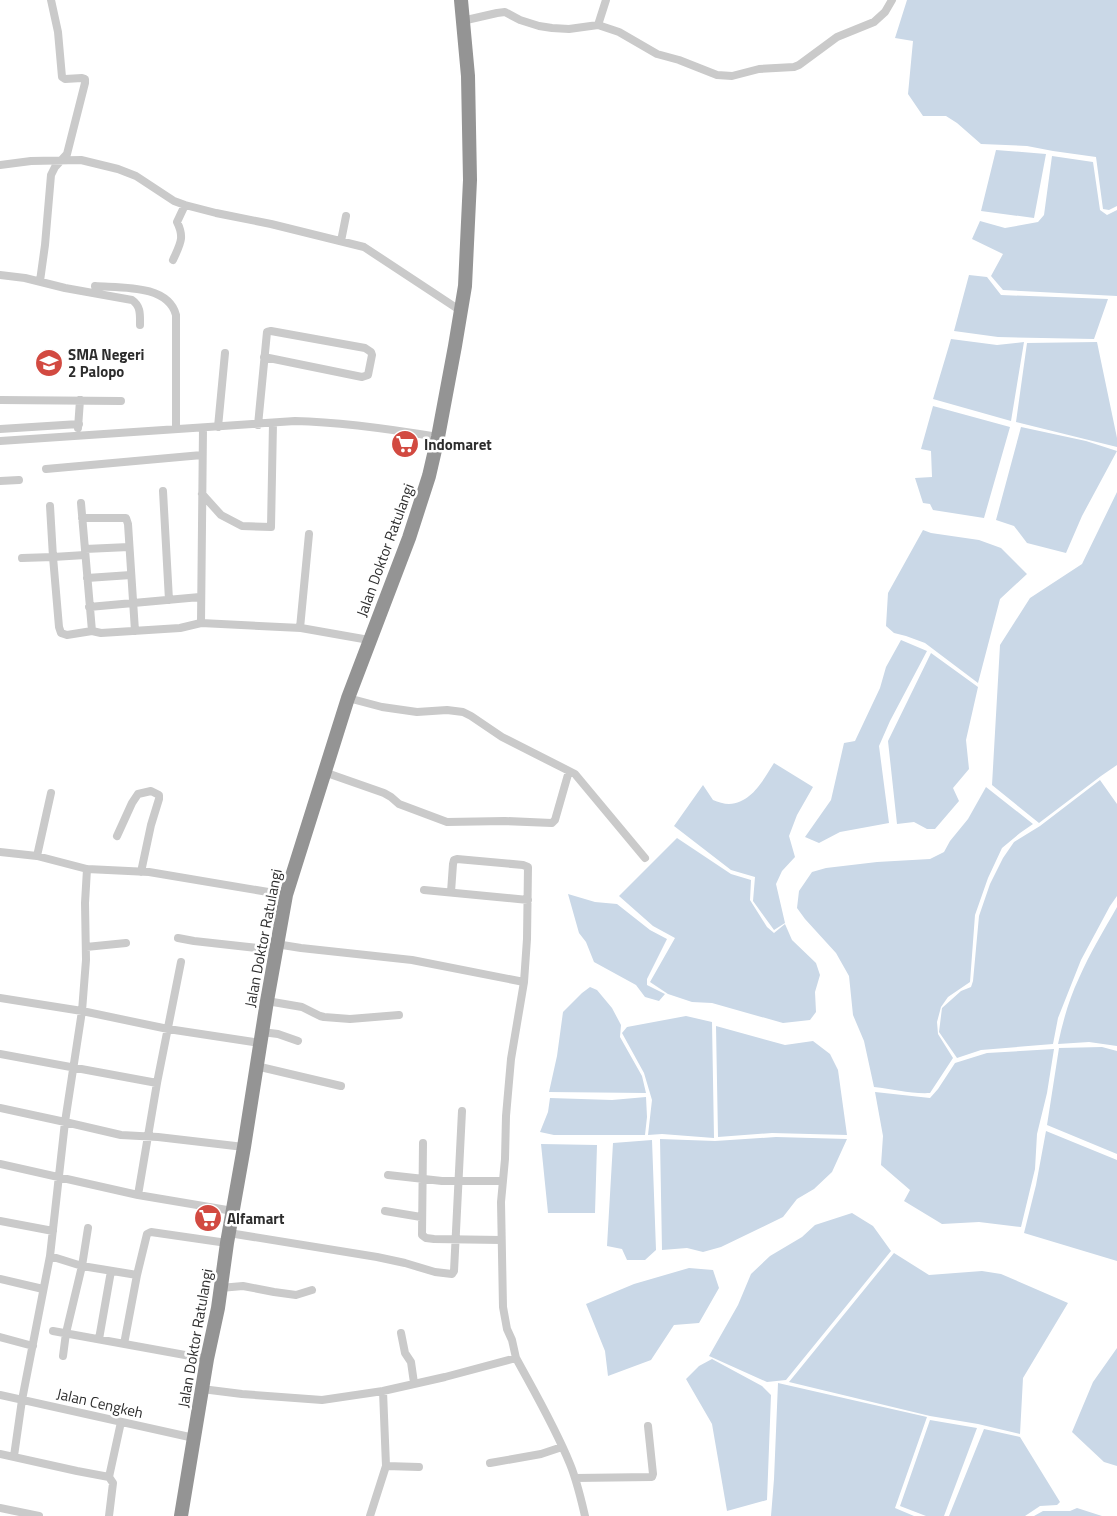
<svg xmlns="http://www.w3.org/2000/svg" width="1117" height="1516" viewBox="0 0 1117 1516" font-family="'Titillium Web',sans-serif">
  <rect width="100%" height="100%" fill="#fff"/>
  <!-- water -->
  <path fill="#cad8e7" d="M907,0H1117V206L1109,210L1103,209L1096,157L1053,151L1027,146L981,144L957,123L946,116H923L908,94L913,41L895,38Z
    M996,150L1046,154L1034,218L981,211Z
    M1052,156L1093,162L1100,210L1107,215L1117,210V296L1003,290L991,276L1003,254L972,239L980,221L1005,228L1038,222L1044,215Z
    M969,275L987,277L1001,295L1108,299L1094,339L998,337L954,331Z
    M951,339L997,345L1024,342L1011,421L933,399Z
    M1097,342L1117,438V447L1016,422L1027,343Z
    M933,406L1010,427L984,518L933,510L930,504L923,503L915,478L932,477L931,451L921,449Z
    M1021,427L1086,441L1117,451L1082,516L1066,553L1027,543L1014,526L996,520Z
    M1117,492V765L1101,776L1039,823L992,785L1000,645L1030,598L1082,564Z
    M923,530L931,533L979,540L1001,548L1027,574L1000,599L978,683L925,643L906,636L894,633L886,626L888,593Z
    M901,640L927,651L890,721L879,746L889,823L840,832L819,843L805,837L831,800L844,743L855,741L880,688L886,667Z
    M931,653L978,687L966,740L969,769L953,788L959,801L935,829H927L914,822L897,824L888,741Z
    M774,763L813,787L797,815L789,836L795,857L782,871L776,884L785,923L774,930L753,901L755,877L731,870L674,826L703,785L713,800C718,802 724,804 729,804C752,803 763,780 774,763Z
    M1100,780L1117,804V896L1110,906L1081,960L1058,1018L1053,1044L981,1050L957,1058L939,1032L942,1008L961,991L971,987L973,981L979,916L990,884L1003,858L1014,842L1040,826Z
    M986,787L1033,824L1020,833L1002,848L988,878L975,915L970,982L948,997L941,1007L937,1022L938,1034L953,1058L930,1093C911,1094 893,1089 874,1087L864,1041L853,1015L849,976L836,953L805,919L797,908L799,891L812,872L826,868L877,862L930,859L944,852L950,841L968,819Z
    M677,838L731,874L751,880L750,900L767,927L774,933L785,924L792,940L816,963L820,975L815,992L816,1012L810,1020L783,1023L712,1003L692,1002L668,994L650,982L675,938L653,926L619,896Z
    M568,894L595,902L617,904L650,930L667,939L647,979V985L665,994L659,1001L645,997L636,985L594,962L586,942L579,933Z
    M1117,907V1046L1089,1042L1058,1044C1063,1021 1069,999 1079,978C1090,953 1104,930 1117,907Z
    M590,987L597,990L612,1008L621,1025L620,1037L642,1076L646,1093L549,1092L557,1056L563,1012L582,993Z
    M686,1016L712,1022L714,1138L662,1134L648,1135L652,1100L644,1073L622,1033L627,1027Z
    M716,1026L785,1045L813,1041L830,1054L838,1070L847,1135L772,1133L718,1137Z
    M1102,1047L1117,1051V1154L1047,1125L1059,1048Z
    M1054,1049L1047,1093L1037,1134L1035,1169L1021,1227L979,1222L942,1224L904,1201L910,1190L881,1165L883,1136L875,1092L930,1098L938,1089L955,1063L987,1053Z
    M646,1097L647,1117L645,1135H554L540,1132L548,1112L550,1098L612,1100Z
    M1046,1131L1117,1160V1261L1024,1233L1036,1185Z
    M776,1137L847,1139L832,1172L814,1189L797,1199L783,1217L721,1247L703,1252L687,1248L662,1250L660,1139L715,1141Z
    M652,1140L656,1250L645,1260H627L622,1249L607,1246L613,1143Z
    M541,1144L597,1145L595,1213H548Z
    M852,1213L873,1226L891,1251L786,1380L767,1382L709,1356L738,1305L751,1274L770,1256L802,1237L815,1225Z
    M894,1253L929,1275L982,1271L1001,1274L1068,1303L1023,1378L1020,1434L978,1424L930,1416L789,1382Z
    M689,1268L713,1270L719,1288L699,1323L674,1325L651,1360L608,1376L605,1351L586,1304L634,1284Z
    M1117,1348V1466L1104,1462L1072,1432L1093,1382Z
    M712,1359L762,1386L771,1395L767,1500L727,1511L712,1424L686,1379L699,1366Z
    M778,1383L927,1417L895,1508L914,1516H771L774,1479Z
    M930,1420L977,1428L944,1516H926L900,1506Z
    M984,1429L1020,1437L1060,1502L1057,1505L1040,1506L1025,1516H949Z
    M1077,1508L1102,1516H1034L1043,1511H1070Z"/>
  <g fill="none" stroke-linecap="round" stroke-linejoin="round">
    <!-- street -->
    <path stroke="#cacaca" stroke-width="8" d="M462,21L497,13L505,12L520,20L539,26L552,28L569,29L598,25L606,0
      M598,25L619,32L657,54L679,60L717,75L732,76L759,69L794,67L799,65L837,37L874,22L885,12L892,0
      M0,165L31,161L81,160L118,169L136,176L174,201L185,205L216,213L271,224L364,247L461,311
      M341,241L346,216
      M173,260C180,244 185,238 177,222L185,205
      M0,275L25,278L65,288L132,300C141,306 140,315 140,325
      M40,281L45,245L51,175L55,167L67,154L85,83V79L82,78L65,79L62,77L58,32L51,0
      M95,286C120,288 168,284 176,315V428
      M0,400L121,401
      M258,425L267,332L271,331L365,348L371,352L372,355L368,375L362,377L264,357
      M218,427L225,353
      M78,428L80,400
      M203,428L201,623L301,628L369,640
      M0,429L79,424
      M0,441L295,421C343,422 390,429 438,437
      M46,469L202,455
      M0,481L19,480
      M163,491L169,600
      M202,494L221,515L242,526L271,527L273,423
      M81,503L92,631
      M50,506L53,557L85,555
      M82,518H126L128,524L135,631
      M85,549L129,547
      M22,558L53,557L59,627L61,633L67,635L92,631L101,633L180,628L201,623
      M87,578L131,575
      M89,607L200,597
      M300,628L309,534
      M348,698L382,707L417,712L447,710L463,712L471,716L502,737L575,774L645,858
      M324,772L384,793L391,797L399,804L447,822L505,821L552,823L555,820L569,771
      M117,836L132,803L138,794L151,791L159,795V799L151,825L141,872
      M0,852L37,856L87,869L149,872L286,895
      M37,856L51,793
      M424,890L528,900
      M451,892L453,864L454,860L457,859L523,865L528,867L527,939L524,982
      M178,938L194,941L275,950
      M86,947L126,943
      M0,998L82,1011L168,1029L260,1043
      M267,1001L302,1007L320,1016L324,1017L350,1019L399,1015
      M262,1032L278,1034L298,1041
      M0,1054L157,1083
      M256,1066L341,1086
      M0,1108L65,1122L121,1135L158,1137L244,1147
      M423,1143L422,1235L426,1238L434,1239L501,1240
      M0,1164L138,1195L233,1211
      M388,1175L442,1181H503
      M138,1195L157,1083L181,962
      M385,1211L421,1217
      M0,1221L53,1231
      M229,1233L377,1257L405,1263L435,1272L452,1274L454,1271L462,1111
      M50,1256L82,1266L137,1275
      M0,1279L43,1289
      M220,1288L243,1286L274,1292L296,1295L312,1290
      M53,1331L207,1359
      M401,1333L405,1353L411,1362L414,1383
      M0,1337L33,1346
      M99,1339L111,1271
      M124,1344L137,1275L147,1234L151,1232L227,1243
      M63,1356L66,1333L82,1266L88,1228
      M516,1358C535,1393 555,1427 570,1464C577,1481 581,1499 585,1516
      M202,1389L242,1394L322,1400L383,1391L445,1377L516,1358L512,1340L507,1329L503,1307L501,1202L505,1159L506,1116L511,1059L524,982L412,960L301,948L276,944
      M0,1395L194,1438
      M0,1454L77,1471L109,1477L113,1483L109,1516
      M14,1456L22,1400L50,1256L65,1122L82,1011L86,960L85,903L87,869
      M490,1463L541,1454L562,1447
      M386,1466L419,1467
      M109,1477L121,1422
      M575,1478L652,1477L653,1474L648,1426
      M0,1508L39,1516
      M370,1516L386,1466L383,1391"/>
    <!-- highway -->
    <path stroke="#949494" stroke-width="14" d="M181,1516L207,1359L218,1308L227,1243L244,1147L267,1001L286,895L348,698L409,538L429,476L438,437L455,346L465,286L470,180L468,76L461,0"/>
  </g>
  <!-- icons -->
  <defs>
    <g id="school-disc" transform="scale(1.4375)"><circle r="9.5" fill="#d24a41" stroke="#fff"/><path d="M0-5L7-2L0 1L-7-2ZM-4 1L0 2.5L4 1V4Q0 6-4 4Z" fill="#fff"/></g>
    <g id="supermarket-disc" transform="scale(1.4375)"><circle r="9.5" fill="#d24a41" stroke="#fff"/><path d="M-6-5.5h2.5l.6 2H6L4.5 2H-2.5L-4.4-4H-6ZM-1.5 3.2a1.3 1.3 0 1 0 .1 0ZM3 3.2a1.3 1.3 0 1 0 .1 0Z" fill="#fff"/></g>
  </defs>
  <g fill-rule="evenodd">
    <use href="#school-disc" x="49" y="363"/>
    <use href="#supermarket-disc" x="405" y="444"/>
    <use href="#supermarket-disc" x="208" y="1218"/>
  </g>
  <g text-anchor="middle" dominant-baseline="central" stroke-width="5" stroke-linejoin="round" paint-order="stroke">
    <!-- poi labels -->
    <g font-size="15" font-weight="bold" fill="#2d2d2d" stroke="#fff" text-anchor="start">
      <text x="68" y="354">SMA Negeri<tspan x="68" dy="17">2 Palopo</tspan></text>
      <text x="424" y="444">Indomaret</text>
      <text x="227" y="1218">Alfamart</text>
    </g>
    <!-- street labels -->
    <g font-size="15" fill="#2d2d2d" stroke="#fff">
      <text transform="translate(385 550) rotate(-70)">Jalan Doktor Ratulangi</text>
      <text transform="translate(263 938) rotate(-79)">Jalan Doktor Ratulangi</text>
      <text transform="translate(195 1338) rotate(-80)">Jalan Doktor Ratulangi</text>
      <text transform="translate(100 1403) rotate(13)">Jalan Cengkeh</text>
    </g>
  </g>
</svg>
